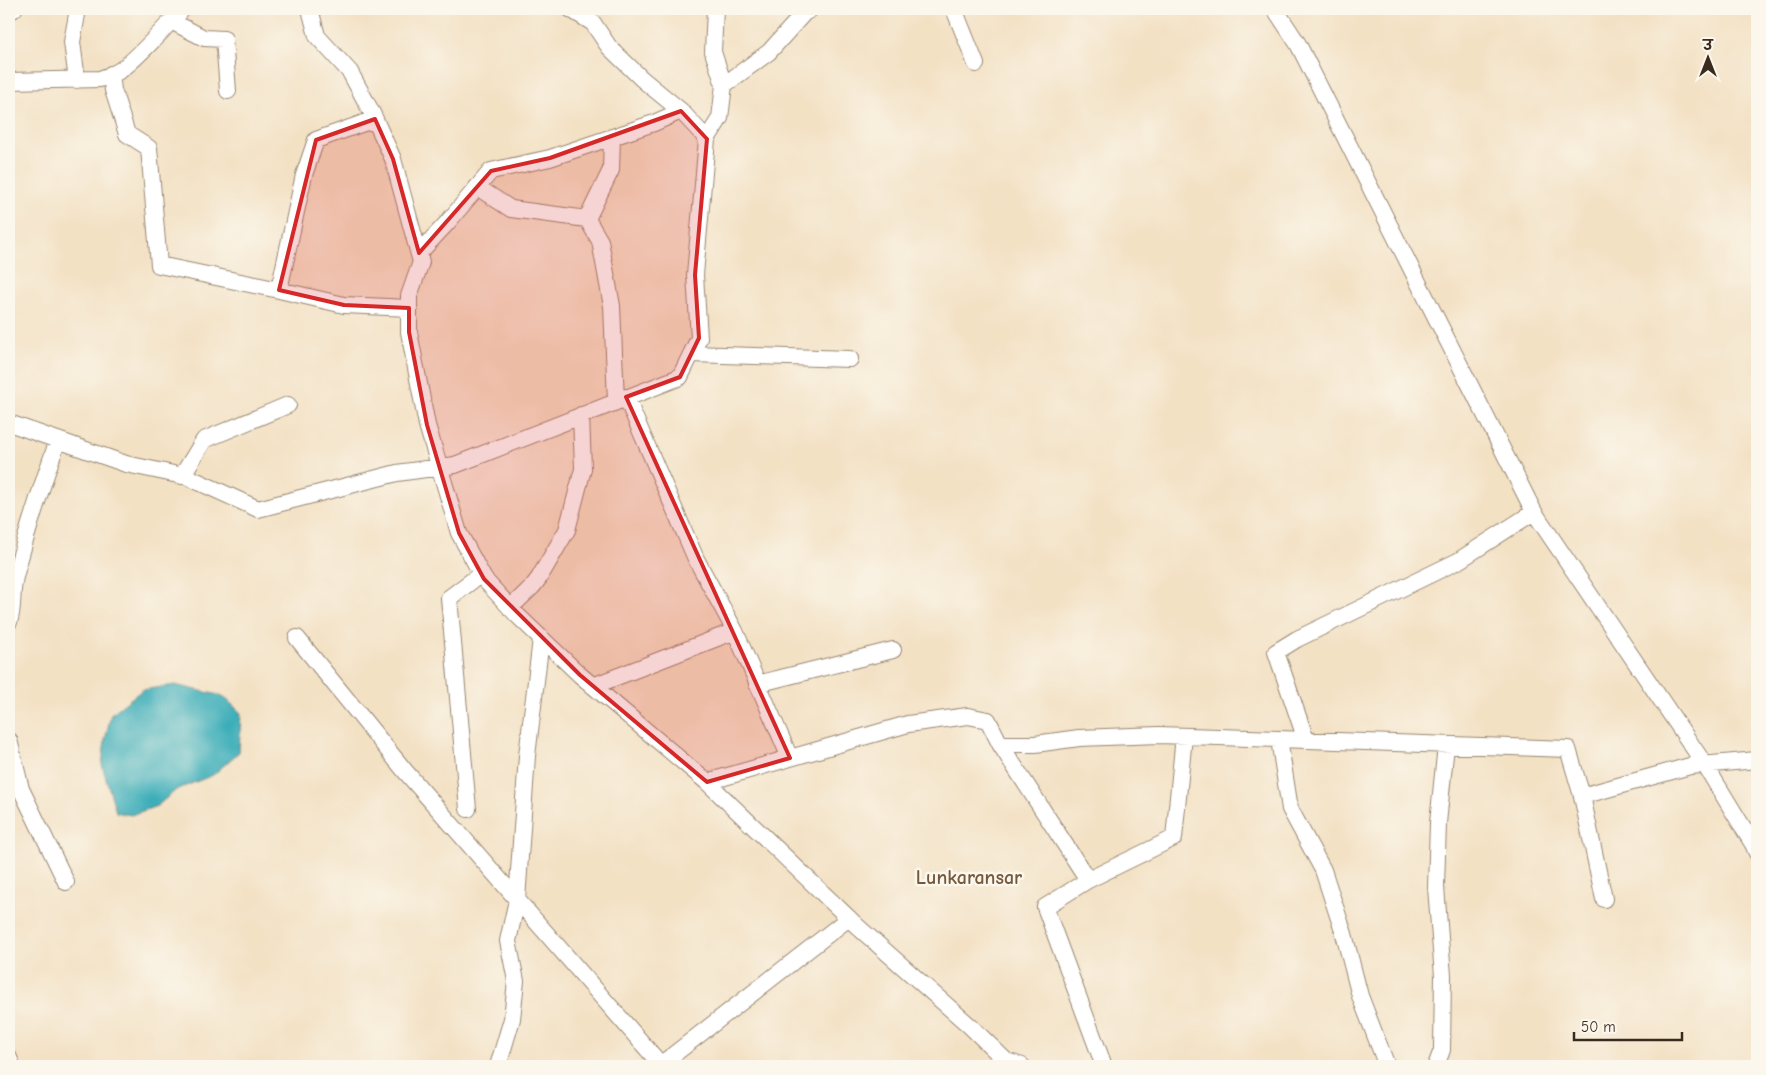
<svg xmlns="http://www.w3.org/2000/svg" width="1766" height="1075" viewBox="0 0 1766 1075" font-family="'Comic Neue','Playpen Sans Deva',sans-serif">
  <rect width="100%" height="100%" fill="#fbf7ec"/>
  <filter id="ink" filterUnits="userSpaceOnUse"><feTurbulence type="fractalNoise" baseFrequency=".02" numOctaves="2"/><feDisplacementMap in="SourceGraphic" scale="10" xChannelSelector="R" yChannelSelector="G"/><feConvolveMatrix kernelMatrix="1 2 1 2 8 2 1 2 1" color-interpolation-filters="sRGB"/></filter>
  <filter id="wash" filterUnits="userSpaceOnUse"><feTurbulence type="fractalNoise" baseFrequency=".0096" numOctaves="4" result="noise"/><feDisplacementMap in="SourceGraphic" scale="20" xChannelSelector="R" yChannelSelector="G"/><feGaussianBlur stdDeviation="1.12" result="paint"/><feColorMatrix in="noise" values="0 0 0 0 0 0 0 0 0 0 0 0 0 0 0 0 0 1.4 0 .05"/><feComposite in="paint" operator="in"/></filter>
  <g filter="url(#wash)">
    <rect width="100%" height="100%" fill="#f3e1c4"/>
    <!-- water -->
    <path fill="#3eaeb9" stroke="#3c6c6c" d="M175,685L223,696L241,713L239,752L213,775L176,790L157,806L131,815L116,812L102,765L105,740L111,714L142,690Z"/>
  </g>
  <g filter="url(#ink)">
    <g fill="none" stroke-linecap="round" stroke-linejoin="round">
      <!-- minor casing -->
      <g stroke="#978671" stroke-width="18">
        <path id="minor" d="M310,9L317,36L350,72L372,113L393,159L421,262L409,296V332L427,425L459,533L484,579L517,615L580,675L707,782L858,927L970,1026L1006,1061L1022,1066
          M715,9L713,52L724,85
          M954,9L976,64
          M1275,9L1298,44L1534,512L1705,765L1753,844L1757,853
          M9,12L14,9
          M171,21L204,38L224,39L228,91
          M111,74L113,90L127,134L149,148L159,265L279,290L304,175L316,140L375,119
          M77,80L72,42L78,9
          M9,81L100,79C107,76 116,74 122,69C143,53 161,31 180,12V9
          M707,139L720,118L724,85L769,52L804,13L811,9
          M477,187L511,209L587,219L611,170L612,137
          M587,219L600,241L612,306L616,401
          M419,253L447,223L491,171L550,158L654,123L681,111
          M279,290L344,305L409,308
          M691,354L850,359
          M626,397L696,559L735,631
          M9,423L126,464L188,477L258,509L397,473L455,465L680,377L699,338L695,275L707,139L681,111L642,79L609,47L593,23L570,9
          M182,476L204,440L288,405
          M510,608L533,586L539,578L567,530L583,469L581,415
          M9,622C14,608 11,592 15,577C27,530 42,485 58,440
          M297,638L405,771L662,1066
          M757,684L893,650
          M593,686L735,631L790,758
          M1279,739L1568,749L1582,796L1690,766L1757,760
          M9,740L21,789L66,882
          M1306,740L1276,652L1297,639L1458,561L1534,512
          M1000,744L1088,880
          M707,782L908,724L968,716L988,720L1000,744H1035L1079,738L1159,735L1279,739L1290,809L1323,870L1344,934L1360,996L1387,1066
          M1582,796L1604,899
          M468,809L449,598L481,574
          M9,1058L12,1066
          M498,1066L512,1019L516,981L508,941L517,900L527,756L541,639
          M659,1066L849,918
          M1104,1066L1045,907L1088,880L1174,838L1184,736
          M1436,1066L1442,1050L1443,976L1436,887L1438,823L1446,745"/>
      </g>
      <!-- minor -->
      <use href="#minor" stroke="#fff" stroke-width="16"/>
    </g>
  </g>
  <!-- marked area -->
  <path fill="#d62828" fill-opacity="0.2" stroke="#d62828" stroke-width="4" stroke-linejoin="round" d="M681,111L707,139L695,275L699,338L680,377L626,397L790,758L707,782L580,675L484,579L459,533L427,425L409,332V308L344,305L279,290L316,140L375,119L393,159L419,253L491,171L550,158Z"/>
  <g text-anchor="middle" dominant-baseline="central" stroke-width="5" stroke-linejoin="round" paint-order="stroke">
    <!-- district labels -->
    <g font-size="20" font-weight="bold" fill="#76593d" stroke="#fbf7ec">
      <text x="969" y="877">Lunkaransar</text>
    </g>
  </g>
  <!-- margin -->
  <rect width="1766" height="1075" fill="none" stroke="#fbf7ec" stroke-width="30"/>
  <!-- north arrow -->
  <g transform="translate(1708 58)" stroke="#fbf7ec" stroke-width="4" paint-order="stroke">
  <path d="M0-4L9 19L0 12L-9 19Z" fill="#3b2a1e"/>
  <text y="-8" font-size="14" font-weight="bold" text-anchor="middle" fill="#3b2a1e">उ</text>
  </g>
  <!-- scale -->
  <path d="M1574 1032v8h108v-8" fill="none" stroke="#3b2a1e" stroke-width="2.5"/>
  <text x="1581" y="1032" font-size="15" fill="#3b2a1e" stroke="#fbf7ec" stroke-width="4" paint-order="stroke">50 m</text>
</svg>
